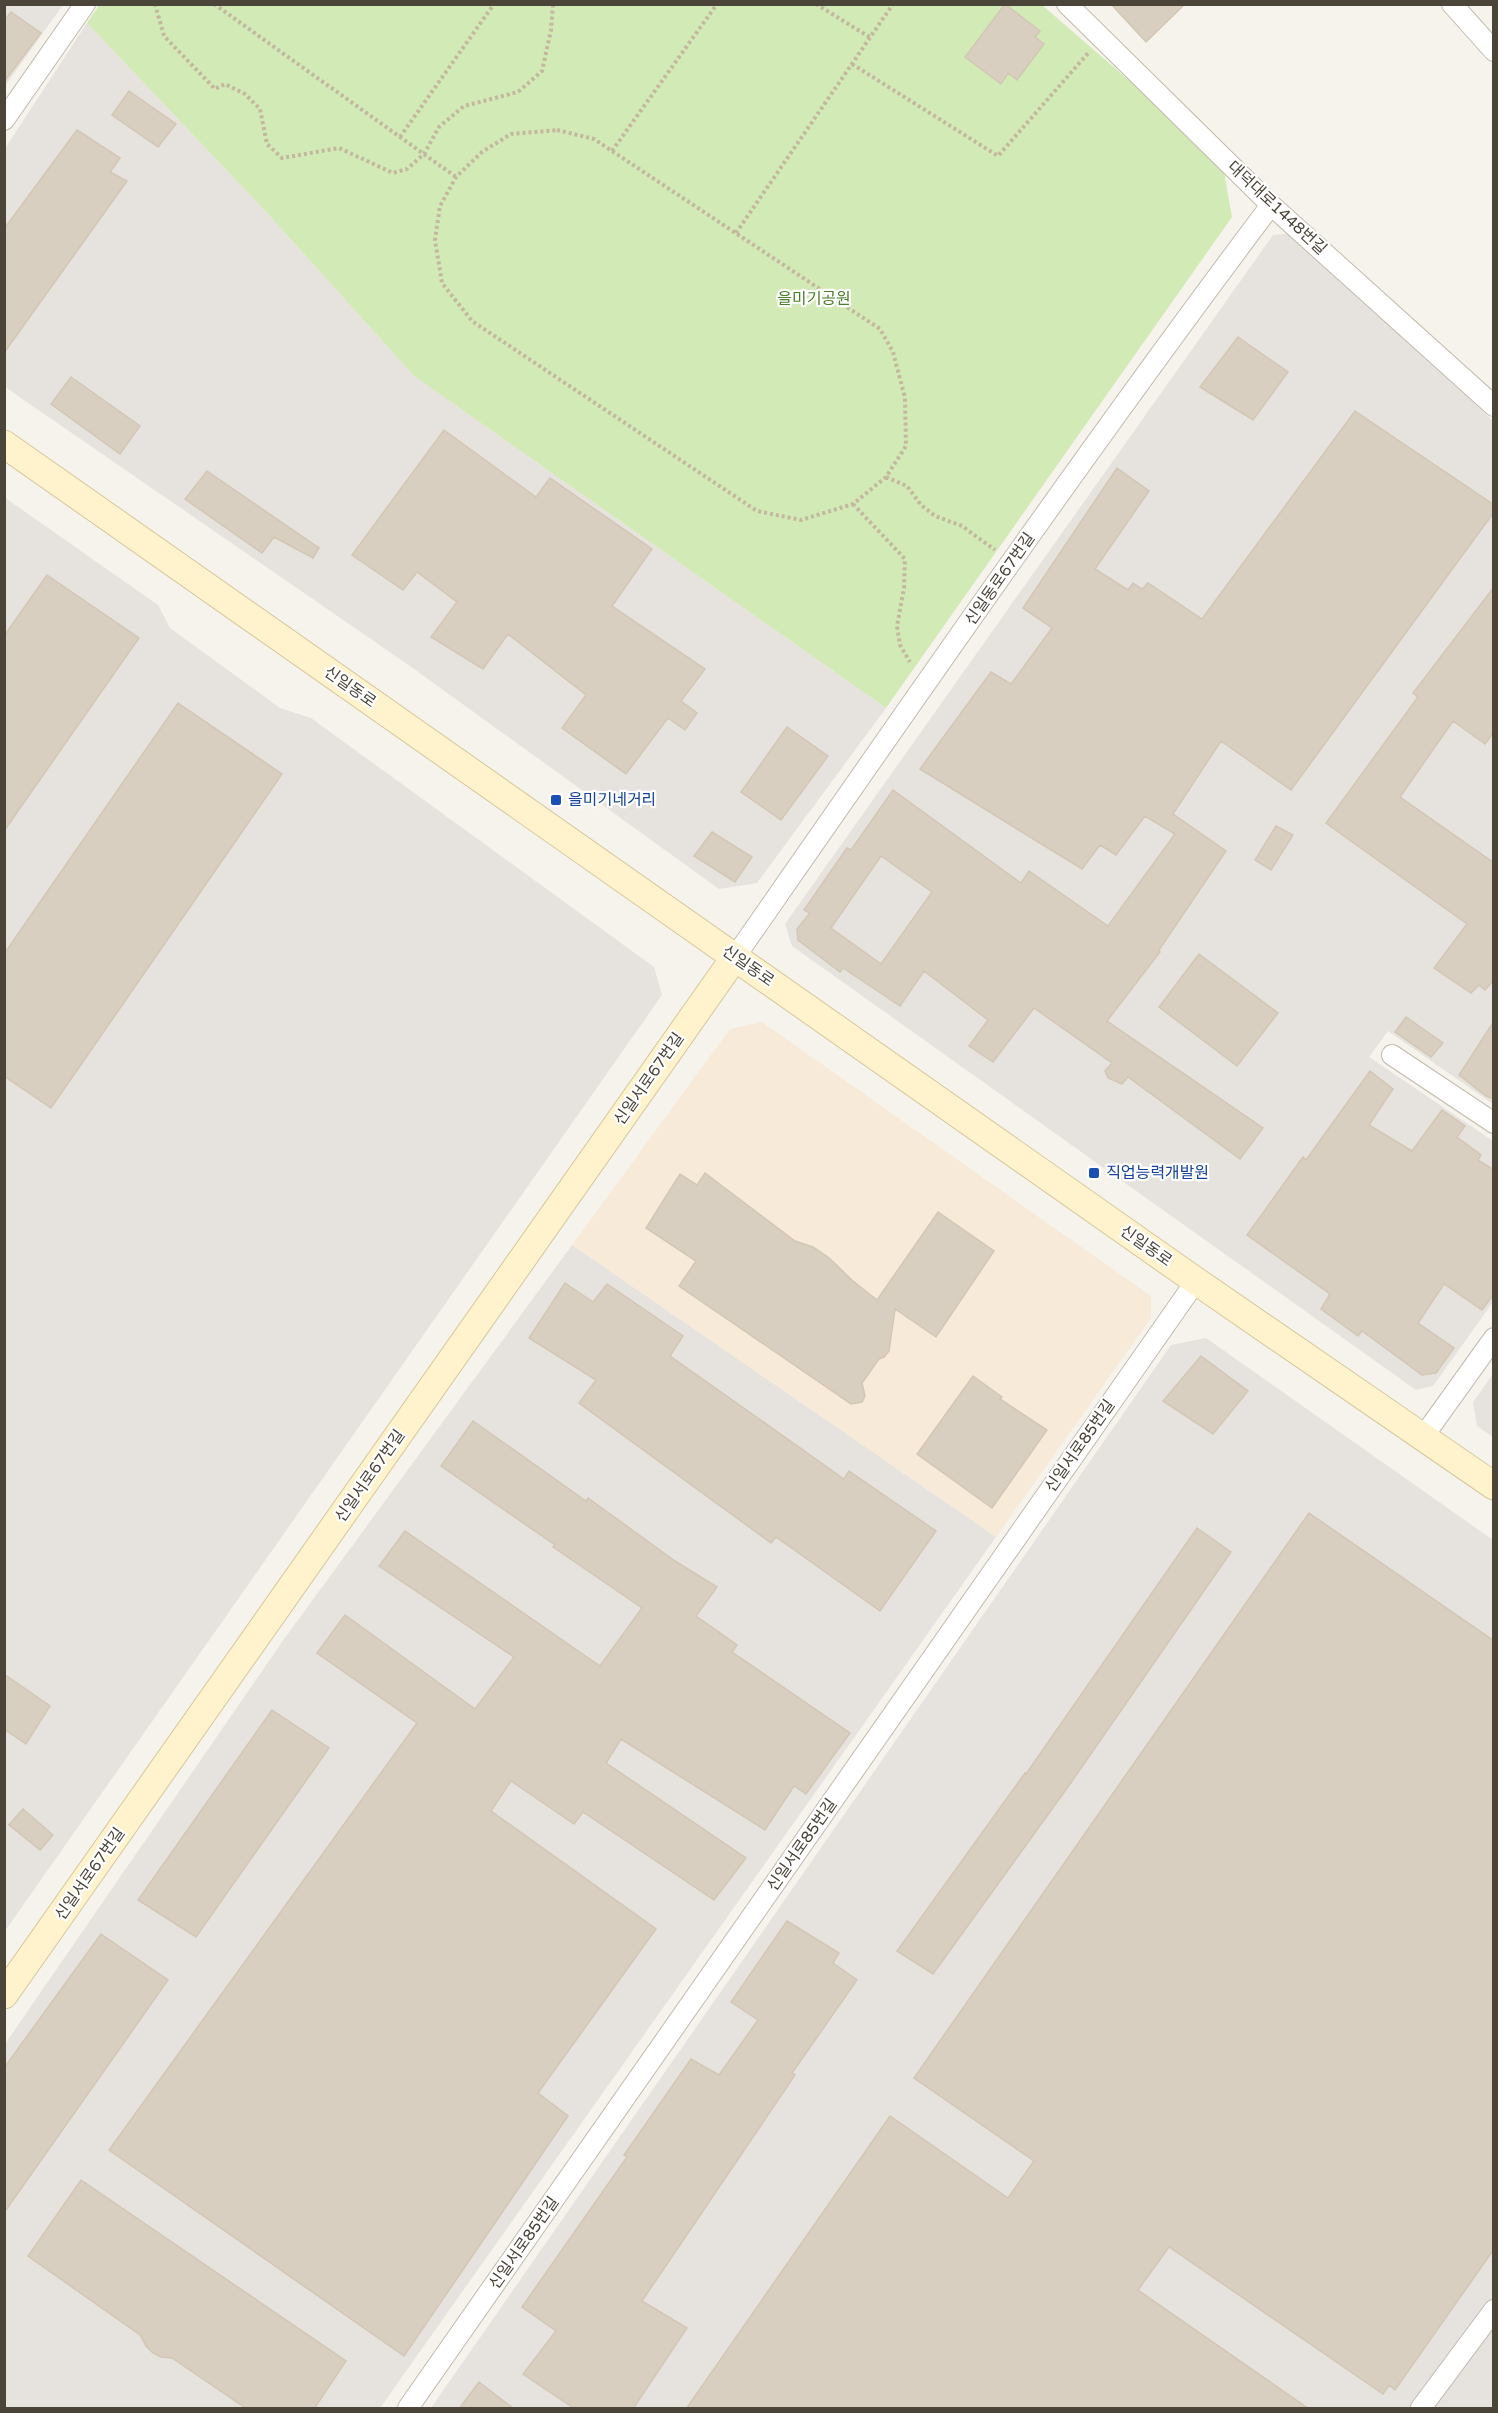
<svg xmlns="http://www.w3.org/2000/svg" width="1498" height="2413" viewBox="0 0 1498 2413" font-family="'Varela Round','Noto Sans KR',sans-serif">
  <rect width="100%" height="100%" fill="#f6f3ec"/>
  <!-- commercial -->
  <path fill="#f7ead8" d="M762,1022L1151,1296V1318L996,1537L572,1245L730,1029Z"/>
  <!-- industrial -->
  <path fill="#e6e2dd" d="M5,5H63L5,86Z
    M87,23L268,214L414,376L886,708L757,883L719,889L407,664L5,387L4,150Z
    M1296,233L1493,421V1104L1388,1031L1369,1057L1493,1141V1302L1433,1386L1416,1390L792,946L785,924L1273,235Z
    M4,497L158,605L170,628L280,708L311,718L654,967L662,995L5,1931Z
    M572,1245L996,1537L380,2408H5V2044L282,1642Z
    M1206,1338L1493,1540V2408H431L1171,1345Z
    M1493,1374V1437L1477,1426L1473,1402Z"/>
  <!-- green -->
  <path fill="#d2eab5" d="M100,4L1042,5L1222,161L1232,217L886,708L414,376L268,214L87,23Z"/>
  <!-- building -->
  <path fill="#d8cfc1" stroke="#d3c7b4" stroke-width="1.5" fill-rule="evenodd" d="M1005,4L1040,31L1035,37L1044,44L1017,80L1008,73L1001,84L965,57Z
    M1111,4H1185L1146,42Z
    M11,12L41,33L4,82V21Z
    M129,91L176,124L158,147L112,115Z
    M77,130L120,158L110,172L127,181L4,353V229Z
    M1238,337L1288,372L1253,420L1200,387Z
    M71,377L140,426L120,454L51,404Z
    M1355,411L1494,505V512L1291,790L1221,741L1173,814L1226,851L1159,950L1160,952L1107,1021L1263,1128L1240,1159L1128,1077L1122,1084L1108,1078L1105,1071L1112,1063L1034,1008L993,1062L969,1046L988,1020L924,971L900,1006L843,968L840,972L798,940L797,929L810,913L804,910L847,848L851,850L893,790L1021,883L1029,871L1108,926L1175,834L1145,816L1116,855L1100,845L1082,869L920,769L991,672L1011,684L1052,628L1023,608L1117,468L1149,491L1095,569L1128,590L1133,583L1142,589L1148,583L1202,619ZM881,856L932,892L881,964L831,928Z
    M444,430L536,497L550,478L652,549L612,606L705,669L681,701L697,713L685,730L668,718L626,774L562,728L586,695L508,634L483,669L431,637L457,602L417,572L403,590L352,555Z
    M207,471L319,548L313,558L274,537L262,553L185,499Z
    M47,575L139,638L4,831V636Z
    M1494,587V732L1485,744L1453,721L1400,797L1494,863V980L1485,990L1479,985L1471,993L1434,968L1467,924L1326,823L1418,697L1413,693Z
    M178,703L282,774L51,1108L4,1076V954Z
    M787,727L828,756L781,820L741,792Z
    M1276,826L1293,835L1271,870L1255,860Z
    M712,832L752,857L735,882L694,856Z
    M1199,954L1278,1013L1237,1066L1159,1007Z
    M1406,1017L1443,1043L1431,1057L1395,1032Z
    M1494,1021V1099L1486,1096L1459,1075Z
    M1370,1071L1393,1089L1369,1125L1412,1151L1442,1110L1465,1126L1457,1137L1481,1155L1478,1160L1494,1170V1294L1482,1310L1444,1284L1418,1323L1454,1348L1436,1373L1422,1375L1362,1331L1358,1336L1321,1309L1330,1294L1247,1235L1303,1157L1306,1160Z
    M705,1173L795,1241L813,1247L828,1257L853,1281L877,1300L938,1212L994,1251L936,1337L895,1309L889,1351L884,1357L879,1359L862,1383L865,1396L862,1402L851,1404L679,1286L696,1261L646,1228L680,1174L697,1185Z
    M565,1283L593,1302L607,1284L683,1336L670,1356L844,1479L849,1471L936,1531L880,1611L776,1537L771,1543L579,1403L596,1380L529,1338Z
    M1201,1356L1248,1391L1213,1434L1163,1401Z
    M973,1376L1002,1397L1000,1399L1047,1430L992,1508L917,1454Z
    M473,1421L586,1501L588,1498L675,1561L717,1587L696,1616L737,1645L732,1652L850,1733L806,1794L794,1786L765,1830L621,1739L606,1763L746,1858L714,1900L583,1812L574,1824L511,1781L491,1811L656,1929L538,2093L568,2116L404,2356L109,2150L417,1723L317,1653L345,1615L475,1709L514,1657L379,1566L405,1531L600,1666L642,1608L553,1547L555,1545L441,1466Z
    M1309,1513L1494,1641V2249L1395,2390L1389,2385L1383,2394L1169,2247L1138,2290L1309,2409H686L890,2116L1008,2198L1034,2161L914,2078Z
    M1197,1528L1231,1552L1070,1784L933,1974L897,1951L1025,1773L1026,1774Z
    M4,1674L50,1706L26,1744L4,1729Z
    M272,1710L329,1748L196,1937L138,1900Z
    M23,1809L53,1835L40,1850L9,1825Z
    M787,1921L839,1953L833,1963L857,1980L792,2073L795,2075L642,2301L687,2328L633,2409H575L523,2374L556,2331L522,2307L627,2157L624,2155L691,2059L719,2075L758,2020L731,2002Z
    M101,1934L168,1980L4,2213V2068Z
    M81,2180L346,2361L314,2409H247L172,2358L161,2357L153,2353L146,2346L140,2335L28,2256Z
    M479,2382L514,2409H459Z"/>
  <g fill="none" stroke-linecap="round" stroke-linejoin="round">
    <!-- minor casing -->
    <g stroke="#c2bbae" stroke-width="22">
      <path id="minor" d="M1067,4L1271,205L1494,406
        M1452,4L1494,51
        M4,120L85,4
        M735,957C911,704 1086,451 1271,205
        M1392,1055L1494,1123
        M1423,1437L1494,1338
        M408,2408L1196,1281
        M1421,2408L1494,2310"/>
    </g>
    <!-- secondary casing -->
    <g stroke="#d6c79b" stroke-width="29">
      <path id="secondary" d="M4,444L1196,1281L1494,1486
        M4,1995L735,957"/>
    </g>
    <!-- path -->
    <path stroke="#c4b79f" stroke-width="4" stroke-dasharray="3 3" stroke-linecap="butt" d="M155,4L164,36L215,89L225,84L245,94L260,109L267,144L282,158L339,148L393,173L407,169L424,154L439,127L464,106L518,92L542,71L551,30L553,4
      M214,4L456,177
      M816,4L871,38
      M852,64L998,156L1090,51
      M557,130L594,139L880,329L893,352L905,398L906,446L886,477L853,504L801,520L757,511L472,321L442,283L435,240L440,206L456,177L482,152L511,134Z
      M400,137L494,4
      M612,151L717,4
      M736,233L893,4
      M886,477L907,486L921,505L935,516L962,526L995,550
      M853,504L905,559L904,588L897,626L900,645L910,662"/>
    <!-- minor -->
    <use href="#minor" stroke="#fff" stroke-width="20"/>
    <!-- secondary -->
    <use href="#secondary" stroke="#fff3cd" stroke-width="27"/>
  </g>
  <!-- markers -->
  <g fill="#1a4fb4" stroke="#fff" stroke-width="2">
    <rect x="550" y="794" width="12" height="12" rx="3"/>
    <rect x="1088" y="1167" width="12" height="12" rx="3"/>
  </g>
  <g text-anchor="middle" dominant-baseline="central" stroke-width="4.5" stroke-linejoin="round" paint-order="stroke">
    <!-- street labels -->
    <g font-size="16" fill="#4b4439" stroke="#fff">
      <text transform="translate(1277 208) rotate(43)">대덕대로1448번길</text>
      <text transform="translate(1000 579) rotate(-55)">신일동로67번길</text>
      <text transform="translate(350 687) rotate(35)">신일동로</text>
      <text transform="translate(748 966) rotate(35)">신일동로</text>
      <text transform="translate(649 1079) rotate(-55)">신일서로67번길</text>
      <text transform="translate(1146 1246) rotate(35)">신일동로</text>
      <text transform="translate(1080 1446) rotate(-55)">신일서로85번길</text>
      <text transform="translate(370 1476) rotate(-55)">신일서로67번길</text>
      <text transform="translate(802 1845) rotate(-55)">신일서로85번길</text>
      <text transform="translate(90 1874) rotate(-55)">신일서로67번길</text>
      <text transform="translate(524 2243) rotate(-55)">신일서로85번길</text>
    </g>
    <!-- park labels -->
    <g font-size="16" fill="#4a7f2a" stroke="#fff">
      <text x="814" y="299">을미기공원</text>
    </g>
    <!-- transit labels -->
    <g font-size="16" fill="#164399" stroke="#fff" text-anchor="start">
      <text x="568" y="800">을미기네거리</text>
      <text x="1106" y="1173">직업능력개발원</text>
    </g>
  </g>
  <!-- border -->
  <rect width="1498" height="2413" fill="none" stroke="#4b4439" stroke-width="12"/>
</svg>
